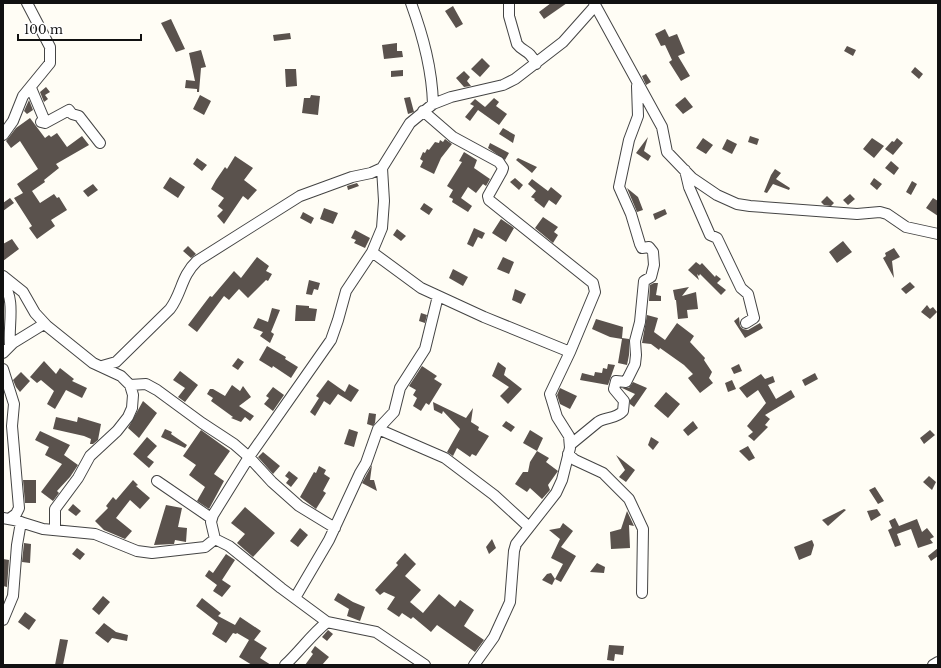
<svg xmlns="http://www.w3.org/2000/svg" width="941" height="668" viewBox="0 0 941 668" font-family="'Libre Baskerville',serif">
<rect width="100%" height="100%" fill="#fffdf5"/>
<!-- building -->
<path fill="#5a524d" d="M551 3H567L544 19 539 12Z
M453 6 463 24 456 28 445 11Z
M171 19 185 49 176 52 161 23Z
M665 29 669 37 677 34 685 53 678 56 690 76 681 81 669 62 672 60 665 45 661 46 655 34Z
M290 33 291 39 274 41 273 35Z
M397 43V51H402L403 57 384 59 382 45Z
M847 46 856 50 853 56 844 51Z
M201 50 206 67 201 68 199 92H197V89L185 88 186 80 195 81 189 53Z
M482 58 490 66 480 77 471 69Z
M915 67 923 74 919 79 911 72Z
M285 69H296L297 86 286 87Z
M403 70V76L391 77V71Z
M464 71 470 77 467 81 471 86 464 87 456 78Z
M646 74 651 82 646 85 642 76Z
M46 87 50 92 45 95 48 99 44 102 40 92Z
M200 95 211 101 204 115 193 109Z
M311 95 320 96 318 115 302 113 304 98H310Z
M410 97 414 112 408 114 404 98Z
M685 97 693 107 683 114 675 105Z
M494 98 499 102 496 106 507 114 499 125 478 110 470 121 465 117 474 106 470 104 475 99 485 107Z
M29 100 33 110 27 114 24 111Z
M30 118 45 138 49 135 51 137 57 133 67 147 82 136 89 145 56 164 59 168 44 180 45 182 32 191 40 203 54 194 57 198 59 197 67 210 51 220 55 226 37 239 29 228 32 226 14 198 23 193 17 184 38 169 20 141 11 148 6 141 16 128Z
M503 128 515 135 513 143 499 134Z
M750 136 759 139 757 145 748 142Z
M648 137 644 151 651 156 648 161 636 153Z
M703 138 713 145 706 154 696 148Z
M872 138 884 146 874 158 863 149Z
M897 138 903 143 893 155 885 149 892 141 894 142Z
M445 139 452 144 441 158 434 174 420 167 423 161 420 159 423 152 425 153 427 149 429 150 435 142 439 143 440 140 443 142Z
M727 139 737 144 732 154 722 149Z
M490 143 509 153 505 160 488 148Z
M464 152 477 160 474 168 490 179 486 186 483 184 476 193 468 187 461 198 472 206 468 212 452 202 453 199 449 197 453 190 447 186 462 162 459 161Z
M235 156 253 168 244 180 257 190 248 200 243 196 224 224 217 216 223 210 218 206 224 198 211 189 216 180 225 167 227 169Z
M197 158 207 165 202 171 193 164Z
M518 158 537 167 532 173 516 160Z
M891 161 899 168 894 175 885 168Z
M775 169 781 173 776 179 790 188 789 190 773 184 767 193 764 192 771 175Z
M170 177 185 187 178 198 163 188Z
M515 178 523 185 519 190 510 182Z
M874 178 882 184 877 190 870 184Z
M532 179 548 191 551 187 562 196 556 205 549 200 544 208 534 200 535 199 531 197 536 191 528 184Z
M912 181 917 184 911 195 906 192Z
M357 183 359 186 348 190 347 186Z
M93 184 98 190 88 197 83 191Z
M627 188 638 197 643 210 637 212Z
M850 194 855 199 848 205 843 200Z
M827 196 834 203 831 206 824 205 821 202Z
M10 198 14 203 3 211V203Z
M933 198 938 201V216L926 208Z
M424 203 433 209 429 215 420 209Z
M324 208 338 213 333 224 320 219Z
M665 209 667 214 655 220 653 214Z
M303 212 314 218 311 224 300 218Z
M543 217 558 227 554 232 558 235 553 243 535 228Z
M501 219 514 228 506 242 492 233Z
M474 228 485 233 482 239 478 237 473 247 467 244Z
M397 229 406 236 401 241 393 235Z
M355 230 370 238 365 248 354 243 356 240 351 238Z
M12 239 19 249 3 261V244Z
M843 241 852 252 837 263 829 252Z
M188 246 196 254 191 258 183 251Z
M894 248 900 257 892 261 894 278 883 258 886 256 885 253Z
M257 257 269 266 266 271 272 274 268 281 266 280 248 298 239 289 229 300 224 296 197 332 188 325 210 296 212 297 234 271 241 278Z
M503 257 514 262 509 274 497 269Z
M696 262 700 265 702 263 715 277 716 275 721 279 717 283 726 290 721 295 700 274 699 276 697 274 699 280 688 270Z
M453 269 468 277 463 286 449 278Z
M309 280 320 283 318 290 314 289 312 295 306 294Z
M910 282 915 287 906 294 901 289Z
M654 283H658L656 295 661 296V301H649L650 285Z
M689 287 682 296 696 292 698 309 687 310 688 318 678 319 676 300H675L673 290Z
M515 289 526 294 521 304 512 300Z
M296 305 309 306V308L317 309 315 321H295Z
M927 305 930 309 933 307 937 312 930 319 921 312Z
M272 308 280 310 271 332 274 334 270 343 260 336 263 332 253 328 258 318 268 322Z
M421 313 427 315 425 323 419 321Z
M647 315 658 318 654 332 665 340 677 323 694 336 690 342 705 358 704 360 712 372 709 378 713 383 700 393 688 378 693 374 684 365 660 348 659 350 651 344 642 343Z
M739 317 740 326 743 329 748 330 760 323 763 328 745 338 734 321Z
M596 319 623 327 622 338 629 339V355L627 365 618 363 622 339 610 337 592 329Z
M267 346 286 357 285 359 298 367 291 378 273 366 272 368 259 360Z
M238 358 244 362 238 370 232 366Z
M44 361 56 374 60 368 74 379 72 381 87 388 82 398 66 390 55 409 47 404 54 391 41 380 37 383 30 377Z
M498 362 506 368 504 375 522 389 508 404 500 396 509 387 492 376Z
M608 364 615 365 608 385 580 380 582 373 594 376 595 372 602 373 603 368 607 369Z
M739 364 742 371 734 374 731 368Z
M422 366 437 376 434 379 442 384 429 405 426 403 421 411 413 406 417 398 413 395 416 390 409 386Z
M180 371 198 385 185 402 178 397 185 388 173 380Z
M21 372 30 381 20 392 16 387 13 380Z
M815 373 818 379 805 386 802 380Z
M761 374 765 379 773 376 775 382 768 385 776 399 791 390 795 397 765 415 770 419 765 425 768 427 754 441 748 436 753 432 747 426 766 403 758 390 747 398 739 388Z
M328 380 345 392 349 384 359 390 351 402 338 394 330 405 324 401 315 416 310 412 319 398 316 396Z
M732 380 736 389 728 392 725 383Z
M633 382 647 388 634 407 630 404V400L635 394 622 388H629Z
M232 385 240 391 243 386 251 397 239 406 254 416 250 421 245 417 241 422 231 418 233 417 211 401 213 398 207 394 210 389H213L225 396Z
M273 387 284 395 273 411 264 404 269 398 266 396Z
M560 388 577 396 570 409 560 404 557 395Z
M666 392 680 404 668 418 654 406Z
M143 401 157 413 139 438 128 428Z
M433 402 466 418 473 408 471 422 479 427 478 430 489 436 476 456 472 454 470 457 457 448 453 456 447 452 460 429 443 411 442 414 434 410Z
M369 413 376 414 375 423 373 426 367 424Z
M56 417 77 422 78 417 101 424 98 440 93 444H90L91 439 84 436 53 429Z
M506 421 515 427 511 432 502 426Z
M693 421 698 428 688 436 683 430Z
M165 429 172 432 171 434 187 445 185 448 161 437Z
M349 429 358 432 354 447 344 444Z
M201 430 230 451 214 474 224 481 209 509 197 501 205 487 189 475 196 465 183 456Z
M530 430 543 438 537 451 549 458 546 462 558 471 548 485 550 490 542 499 530 488 527 492 515 484 523 472H528L530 462 537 451 523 443Z
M930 430 935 435 924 444 920 438Z
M40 431 70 445 64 455 78 465 70 477 57 491 59 493 53 501 41 492 62 464 45 455 49 447 35 440Z
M147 437 157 446 147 457 154 462 149 468 133 454Z
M651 437 659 442 653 450 648 445Z
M748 446 755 458 749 461 739 451Z
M263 452 280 466 273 474 258 457Z
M616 455 635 470 626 482 619 477 625 470Z
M372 465 370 480H374L377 491 362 483Z
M319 466 326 470 324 474 330 478 323 491 326 493 316 509 300 497 314 472 316 473Z
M289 471 298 478 291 487 286 483 289 479 285 476Z
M929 476 936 482 932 490 923 482Z
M23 480H36V503H25Z
M133 480 138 485 136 486 150 498 140 509 130 500 116 518 132 531 125 539 104 530 95 521 108 508 106 506 113 497 116 500Z
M875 487 884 501 878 504 869 490Z
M73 504 81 511 76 516 68 510Z
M166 505 182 508 178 527 187 528 186 542 175 540 174 544 154 545Z
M245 507 275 533 253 557 237 543 245 534 231 523Z
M844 509 846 510 828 526 822 520Z
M877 509 881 515 871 521 867 511Z
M627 511 634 526 629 525 630 548 611 549 610 532 621 529Z
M895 518 899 526 917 519 922 532 927 528 934 537 930 539 933 543 918 548 911 529 897 534 901 545 895 547 888 530 892 528 889 521Z
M563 523 573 531 561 547 576 556 561 582 555 579 563 564 551 558 560 539 549 530 560 528Z
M300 528 308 535 298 547 290 541Z
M492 539 496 548 489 554 486 547Z
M812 540 814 545 811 555 799 560 794 547Z
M24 543 31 544 30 563 22 562Z
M77 548 85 554 80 560 72 554Z
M938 548V556L931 561 928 556Z
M405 553 416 564 405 576 421 590 410 602 423 613 439 594 455 607 460 600 474 610 464 626 484 640 475 652 437 625 431 632 413 617 411 619 402 613 399 617 387 609 395 597 384 592 380 595 375 590 398 565 396 563Z
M226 554 235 560 222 580 231 586 222 597 213 591 217 585 205 576 209 570 213 573Z
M3 559 9 560 7 587 3 586Z
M597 563 605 567 604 573 590 572Z
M551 573 555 579 552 585 542 580 547 574Z
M338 593 353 602 365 607 360 621 347 616 349 609 334 600Z
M103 596 110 602 99 615 92 609Z
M202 598 221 613 218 616 235 625 240 617 261 631 254 640 267 648 260 658 271 665H252L239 657 249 640 237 633 236 634 233 633 226 643 212 634 218 623 196 606Z
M25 612 36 620 29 630 18 622Z
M104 623 116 632 128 635 127 641 112 638 108 643 95 633Z
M328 630 333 634 327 641 322 637Z
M60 639 68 640 63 665H55Z
M609 645 624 646 623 655 615 654 614 661 607 660Z
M315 646 329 657 322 665H305L313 654 311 652Z"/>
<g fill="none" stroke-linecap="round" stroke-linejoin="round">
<!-- street casing -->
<g stroke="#444" stroke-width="12">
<path id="street" d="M411 3C423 36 432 68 433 104
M509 3V16L517 44C524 53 529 49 536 64
M594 3 662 127 667 152 692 178 717 195 737 204 750 206 857 214 880 212 887 214 906 227 938 234
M31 88 44 119 41 122 45 123 69 110 72 114 79 116 100 143
M423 111 453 137 499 162 503 168 502 171 488 196 489 200 593 283 595 292 570 352 550 394 557 417 569 436 570 448 562 480 556 493 516 544 514 551 510 602 494 637 474 665
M3 135 13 121 23 96 50 63V47L27 3
M382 168 384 201 382 228 372 252 346 291 338 320 331 340 249 457 213 515 211 522 215 539 229 546 281 588 327 622 376 632 425 665
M685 170 689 187 710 235 717 238 741 288 748 294 754 318 746 323
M372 252 421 288 484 317 570 352
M3 276 23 292 35 313 47 326 93 363 121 376 130 385 133 395 132 408 128 417 117 431 90 456 78 478 55 509V530
M3 283C16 300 8 325 10 346
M3 353 13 343 44 324
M102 366 116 362 170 309C182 293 181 276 197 261L300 196 352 177 371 173 382 168 410 123 433 104 451 97 503 85 515 79 563 42 595 6
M3 369 14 404 12 426 19 508 16 514 9 519
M130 385 146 384 157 390 202 423 234 444 249 457 272 482 299 506 335 528
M378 429 445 458 494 495 529 527
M570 445 598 422C606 417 616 419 623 411L624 401 614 389 616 381 626 382 635 364 636 355 635 341 640 322 644 281 651 277 654 265 653 252 649 247 642 248 640 244 631 214 619 187 629 140 638 116 637 86
M568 454 575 460 603 473 629 499 643 529 642 593
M157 481 211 518
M3 518 14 520 43 529 95 534 137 551 152 553 205 547 215 539
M295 598 329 540 360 473 366 463 378 429 394 412 400 388 425 349 438 296
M3 620 13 596 17 545 21 522
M285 665C300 651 311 635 327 622
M933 665 938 662"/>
</g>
<!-- street -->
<use href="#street" stroke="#fff" stroke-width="10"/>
</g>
<!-- border -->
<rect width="941" height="668" fill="none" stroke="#111111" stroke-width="8"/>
<!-- scale -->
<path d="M18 34v6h123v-6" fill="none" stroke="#111111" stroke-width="2"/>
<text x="24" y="34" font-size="12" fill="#111111" stroke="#ffffff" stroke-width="3" paint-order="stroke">100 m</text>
</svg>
